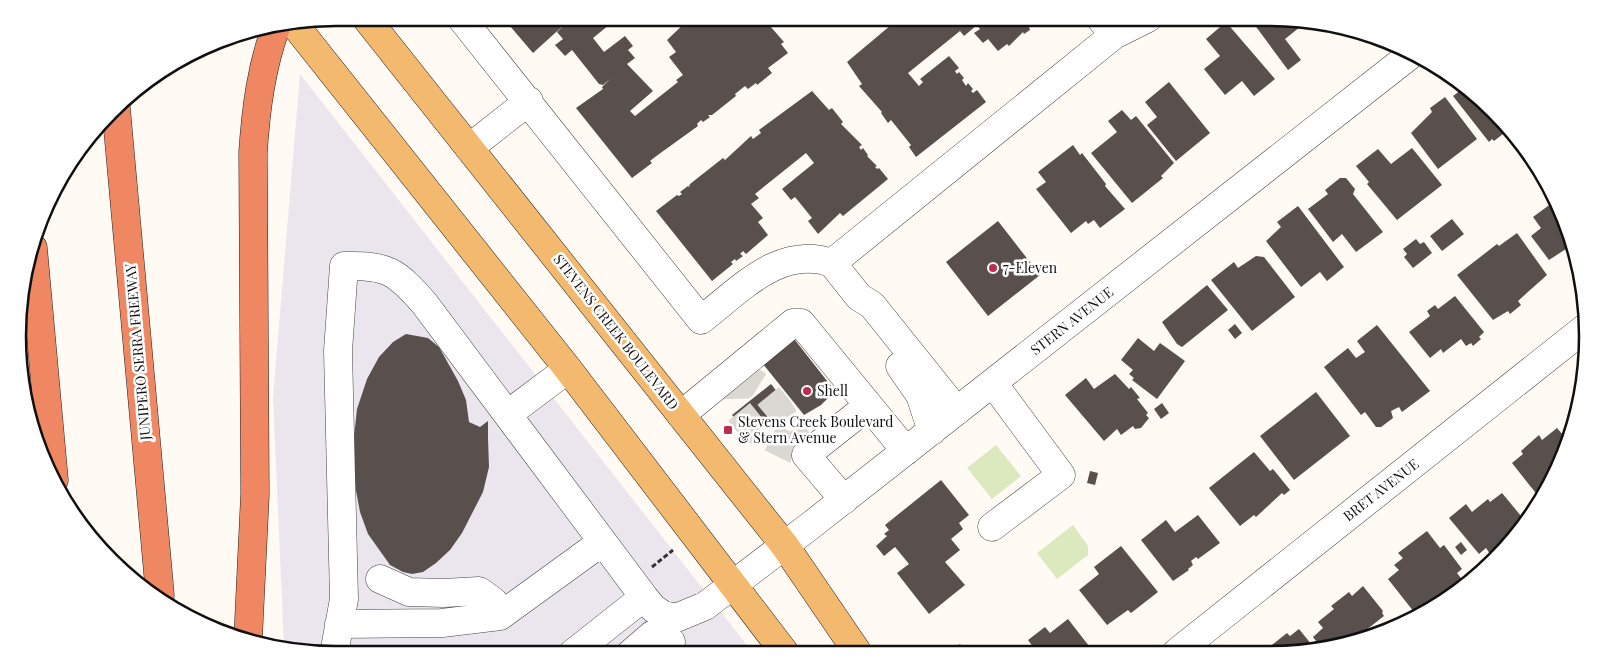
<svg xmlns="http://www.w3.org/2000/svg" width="1605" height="672" viewBox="0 0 1605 672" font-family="'Playfair Display',serif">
<rect width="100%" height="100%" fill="#fffaf4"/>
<!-- industrial -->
<path fill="#ebe5ee" d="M300 74 753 653 336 654 284 646 273 397Z"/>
<!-- green -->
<path fill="#dce9be" d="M996 445 1021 476 992 499 967 468Z
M1073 525 1088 546V555L1057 579 1037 553Z"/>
<!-- building -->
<path fill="#594f4d" d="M503 18H602L609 25 593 38 604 52 625 36 633 46 628 50 635 58 627 64 653 91 630 111 635 116 678 82 676 80 683 75 669 57 676 52 667 40 688 20 691 23 698 18H763L784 42 781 44 788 53 768 68 772 73 757 85 756 83 748 89 745 86 735 94 736 96 712 115H708L710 117 703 122 701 120 697 124 698 126 655 157 650 161 652 163 632 178 576 108 603 89 602 87 610 79 603 85 599 84 572 50 565 56 555 45 563 39 557 32 565 24 533 53Z
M812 18H836L819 26Z
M905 18H1039L1041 20 1035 26 1033 23 1029 27 1030 30 1024 34 1023 32 1009 46 1007 44 998 51 988 39 983 43 974 33 980 29 977 25 964 36 960 31 908 73 919 86 923 82 920 79 949 56 959 68 955 71 957 74 959 72 964 78 962 80 966 86 968 83 973 89 971 91 973 93 977 90 986 102 916 157 909 147 911 145 891 120 888 123 881 113 882 112 859 86 862 84 847 62 897 20 899 22Z
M1262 18 1305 23 1285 39 1301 60 1288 70 1254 24Z
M1226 22 1275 79 1254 96 1242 81 1225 95 1204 69 1220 56 1206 39Z
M1169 82 1210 133 1176 161 1147 125 1157 117 1145 102Z
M1464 88 1479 97 1504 130 1501 132 1503 134 1494 141 1492 139 1489 142 1453 96Z
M812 91 829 110 832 108 843 122 841 124 862 145 859 147 861 150 863 148 868 155 867 156 877 166 875 167 877 169 879 168 888 179 843 216 840 213 818 234 808 221 812 218 795 197 791 200 782 189 814 163 806 153 755 194 759 198 751 204 763 218 758 222 768 235 746 254 743 251 740 254 743 256 736 261 735 259 731 262 733 264 712 281 656 211 677 195 679 196 682 194 680 192 688 186 689 187 690 184 723 158 725 160 751 136 753 139 761 133 759 130Z
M1445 97 1477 139 1438 169 1411 133 1432 112 1430 108Z
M1122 110 1131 120 1136 116 1174 163 1161 176 1163 178 1132 203 1091 153 1117 132 1108 121Z
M1073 145 1080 155 1082 153 1106 184 1105 186 1125 209 1100 228 1094 220 1088 224 1086 221 1071 233 1036 189 1046 182 1038 172Z
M1412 148 1442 185 1397 220 1367 184 1369 182 1356 166 1378 149 1391 164Z
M1340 178H1346L1355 189 1353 194 1383 232 1356 252 1342 234 1333 242 1308 209 1328 194 1325 190Z
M1556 200 1569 247 1549 260 1531 236 1541 228 1533 217Z
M1298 206 1344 267 1327 281 1320 272 1301 287 1266 241 1281 227 1277 222Z
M1452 219 1464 234 1442 251 1430 236Z
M998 221 1040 275 988 316 946 262Z
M1517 233 1547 275 1518 301 1521 305 1510 314 1508 311 1493 320 1457 275 1497 244 1499 246Z
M1416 239 1420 244 1424 242 1432 253 1413 268 1404 257 1407 254 1403 249Z
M1256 256 1264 257 1295 297 1252 331 1211 280 1234 262 1238 268Z
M1207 285 1228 310 1182 347 1177 344 1162 322Z
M1455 296 1484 332 1479 337 1481 339 1473 346 1471 343 1466 346 1461 339 1443 353 1441 349 1430 358 1409 332 1430 316 1427 311 1435 305 1438 309Z
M1235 324 1242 333 1235 339 1228 330Z
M1377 325 1430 391 1402 412 1399 407 1391 411 1393 418 1381 427H1376L1365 412 1361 415 1324 367 1348 348 1356 358 1365 352 1357 341Z
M406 334 428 338 439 347 458 381 466 400 469 422 480 427 488 421V438L489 467 483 492 462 533 450 550 436 563 423 572 412 574 403 572 390 565 368 534 360 512 354 480 353 446 357 409 367 379 379 357 393 342Z
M791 335 835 391 821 405 804 415 759 359Z
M1138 338 1154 351 1160 343 1185 361 1157 399 1132 380 1134 378 1129 374 1133 370 1121 360Z
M1115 374 1129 389 1131 387 1140 398 1137 399 1148 413 1146 415 1149 418 1141 428 1135 429 1133 426 1121 435 1117 429 1104 441 1065 395 1086 378 1094 389Z
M771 384 786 403 747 435 732 415Z
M1316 392 1350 436 1294 480 1260 436Z
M1162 403 1169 413 1161 419 1154 409Z
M1557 428 1569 442 1541 494 1535 492 1512 463 1523 454 1521 451 1539 435 1542 440Z
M1254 452 1270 471 1273 469 1290 490 1284 495 1282 493 1256 517 1254 515 1240 526 1209 488Z
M1090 471 1098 473 1095 485 1087 483Z
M941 480 969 515 959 523 963 529 951 539 960 550 945 562 965 585 929 614 897 573 909 564 895 547 884 556 876 546 887 536 884 534 889 530 885 525Z
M1502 493 1526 522 1523 527 1490 554 1486 548 1479 554 1449 518 1466 504 1472 512 1488 499 1490 502Z
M1198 515 1220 543 1198 559 1196 557 1191 561 1193 565 1188 569 1189 570 1173 581 1141 540 1166 520 1175 532Z
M1427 531 1440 548 1444 545 1462 569 1457 573 1464 582 1434 605 1431 607 1427 602 1414 612 1388 579 1399 570 1394 565 1403 558 1398 553Z
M1461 542 1467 550 1461 555 1455 547Z
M1121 546 1158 592 1131 613 1128 610 1107 625 1079 590 1099 574 1094 567Z
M1363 586 1383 611 1382 613 1384 616 1361 634 1364 637 1322 649 1313 637 1323 628 1318 622 1334 609 1331 606 1349 592 1352 596Z
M1068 619 1089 646 1081 652 1026 653 1033 647 1028 640 1045 627 1050 633Z
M1299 629 1316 650 1270 652 1267 649 1287 633 1290 636Z
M960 644 966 653H953L951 651Z"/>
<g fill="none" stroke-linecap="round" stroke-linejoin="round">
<!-- minor-tunnel -->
<path stroke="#dbd7d2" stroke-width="28" stroke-dasharray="28 14" stroke-linecap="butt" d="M735 371 736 408 753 429 806 455
M735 371 761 387 779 409 806 455"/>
<!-- minor casing -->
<g stroke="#434343" stroke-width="29">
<path id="minor" d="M461 18 701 320C739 291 780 244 832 263L1114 35 1100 18
M1114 35 1148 18
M469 148 529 101
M832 263 859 297 872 305 957 411
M900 366 920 395 932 431
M508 414 568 369
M681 415 793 323H801L906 451
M844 500 806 455 868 406
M992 527 1061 475 993 383
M380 579 409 592 444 593 479 591 493 601 500 616
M339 624 442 623 500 616 602 542
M1177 652 1585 328
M334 654 344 599 338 351 344 266C387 265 396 271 424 303L644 597
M572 654 644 597 653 608 663 615 676 618 705 606 810 526 1409 56
M630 654 652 635 671 642"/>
</g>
<!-- major casing -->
<g stroke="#212121" stroke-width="29">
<path id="major" d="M366 18 785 546 858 653
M294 24 568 369 785 653"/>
</g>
<!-- highway casing -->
<g stroke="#212121" stroke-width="29">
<path id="highway" d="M116 108 160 595
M33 248 54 480
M248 640 255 494 253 152C256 109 261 68 276 27"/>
</g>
<!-- path -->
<path stroke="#323232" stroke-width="3" stroke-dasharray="5 2.5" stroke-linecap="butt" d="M652 567 673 550"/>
<!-- minor -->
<use href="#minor" stroke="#fff" stroke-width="28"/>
<!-- major -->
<use href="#major" stroke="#f3ba6f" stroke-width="28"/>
<!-- highway -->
<use href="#highway" stroke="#ef8762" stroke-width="28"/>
</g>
<!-- markers -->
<g fill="#bc2c4e" stroke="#fff" stroke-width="2">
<circle cx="993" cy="268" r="5"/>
<circle cx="807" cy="391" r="5"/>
<rect x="723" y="425" width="10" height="10" rx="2.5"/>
</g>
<g text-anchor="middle" stroke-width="5" stroke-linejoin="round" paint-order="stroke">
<!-- poi labels -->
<g font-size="14" fill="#101010" stroke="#fff" text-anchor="start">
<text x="1003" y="273">7-Eleven</text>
<text x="817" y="396">Shell</text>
<text x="738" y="427">Stevens Creek Boulevard<tspan x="738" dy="16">&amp; Stern Avenue</tspan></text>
</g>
<!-- street labels -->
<g font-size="14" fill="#101010" stroke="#fff">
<text transform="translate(1072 321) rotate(-38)" y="5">STERN AVENUE</text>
<text transform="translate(616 332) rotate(52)" y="5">STEVENS CREEK BOULEVARD</text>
<text transform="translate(138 352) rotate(-95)" y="5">JUNIPERO SERRA FREEWAY</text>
<text transform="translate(1381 490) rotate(-38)" y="5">BRET AVENUE</text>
</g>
</g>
<!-- crop -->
<path d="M0 0H1605V672H0ZM336 26H1269A310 310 0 0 1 1579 336V336A310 310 0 0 1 1269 646H336A310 310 0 0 1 26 336V336A310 310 0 0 1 336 26Z" fill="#fff" fill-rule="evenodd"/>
<path fill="none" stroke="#101010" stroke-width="2.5" d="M336 26H1269A310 310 0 0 1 1579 336V336A310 310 0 0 1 1269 646H336A310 310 0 0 1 26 336V336A310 310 0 0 1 336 26Z"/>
</svg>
